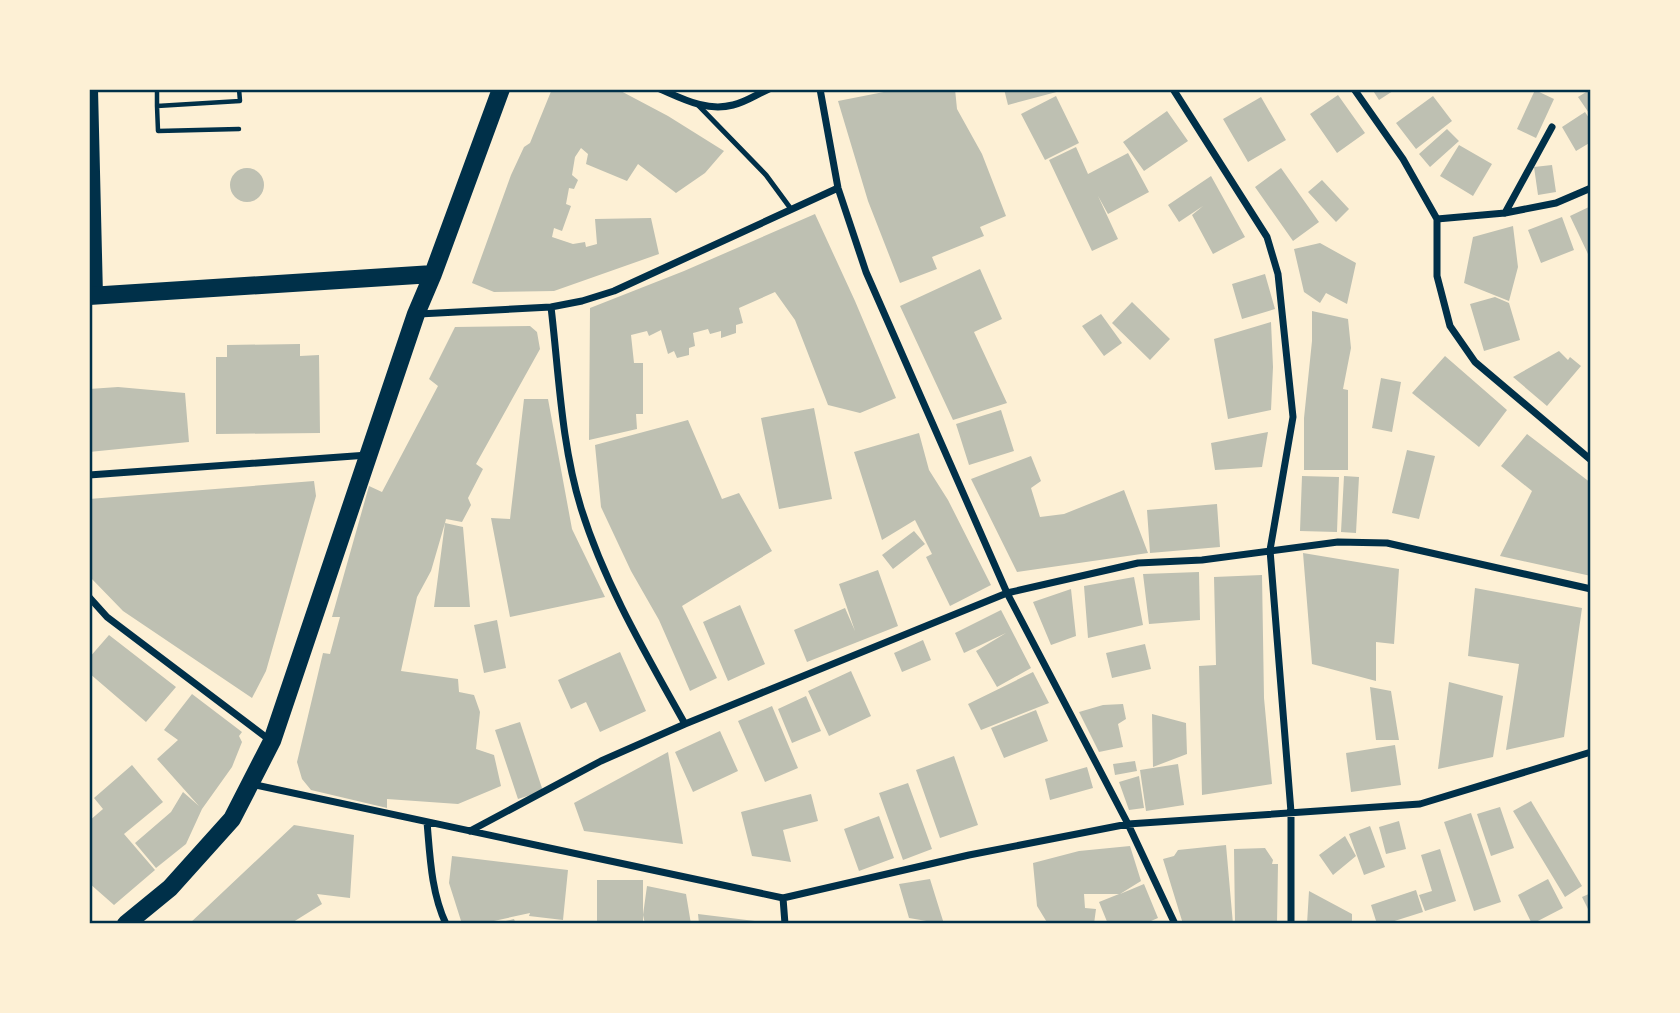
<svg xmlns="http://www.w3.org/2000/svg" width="1680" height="1013" viewBox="0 0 1680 1013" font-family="Literata,serif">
<rect width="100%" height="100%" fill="#fdf0d5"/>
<!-- building -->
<path fill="#bec0b2" d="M552 89H617L668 116 724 151 705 173 676 193 638 164 627 181 586 164 588 154 581 148 575 157 572 175 578 180 574 189 569 188 566 204 571 206 562 231 554 228 552 237 573 244 585 242 586 247 597 244 595 219 651 218 659 254 554 291 494 292 472 283 511 175 524 147 530 143Z
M899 89H955L957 109 982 154 1006 216 980 227 984 236 932 257 937 269 900 283 868 201 838 101Z
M1004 89H1064V90L1008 105Z
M1372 89H1396L1379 100Z
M1591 89V116L1578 97Z
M1535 90 1554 99 1536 138 1517 129Z
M1338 95 1365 133 1337 153 1310 114Z
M1056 96 1079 143 1045 160 1021 114Z
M1433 96 1452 121 1416 149 1396 123Z
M1261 97 1286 140 1248 162 1223 119Z
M1167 111 1188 141 1144 171 1123 142Z
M1585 112 1591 121V142L1576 151 1562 127Z
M1447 129 1459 141 1430 167 1419 154Z
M1459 145 1492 164 1473 196 1440 176Z
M1076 147 1088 174 1128 153 1149 192 1108 214 1098 196 1118 239 1092 251 1049 160Z
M1552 165 1556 192 1538 195 1534 167Z
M230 185a17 17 0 1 1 34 0a17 17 0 1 1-34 0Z
M1281 168 1319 222 1293 241 1255 187Z
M1211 176 1245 237 1213 254 1192 215 1203 206 1179 222 1168 205Z
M1322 180 1349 209 1336 222 1308 192Z
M1591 206V252L1588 254 1570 216Z
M815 214 855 301 896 398 860 413 828 405 795 320 775 292 739 308 743 323 736 325V333L721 338V331L710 334 708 329 693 333 695 346 689 348V355L677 358 674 351 668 354 661 330 649 336 647 331 631 335 634 363H643V414H636L637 429 589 440 590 308 684 271Z
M1562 217 1574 250 1541 263 1528 230Z
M1513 226 1518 267 1509 301 1464 283 1473 237Z
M1320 243 1356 263 1347 304 1326 293 1320 303 1304 292 1294 249Z
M980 269 1002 319 974 332 1007 403 953 420 900 306Z
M1265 274 1275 309 1242 319 1232 284Z
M1495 297 1509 303 1520 340 1484 351 1470 304Z
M1132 302 1170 339 1150 360 1112 323Z
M1312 311 1348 319 1351 348 1343 389 1348 390V470H1304V418L1312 341Z
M1101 314 1122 343 1104 356 1082 326Z
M1271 322 1273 367 1271 410 1228 419 1214 339Z
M530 326 537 332 540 349 476 464 483 469 468 498 471 505 462 522 446 519 445 523 463 527 470 607H434L445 523 431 571 417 597 401 671 458 679 459 692 474 695 480 712 476 749 494 755 501 786 458 804 387 799V808L311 790 302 779 297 762 323 653 330 654 340 617H332L369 486 382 492 438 386 429 379 455 327Z
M300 344V356L319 355 320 433 216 434V357H227V345Z
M1559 351 1568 360 1570 357 1581 366 1547 406 1513 377Z
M1445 356 1507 410 1479 447 1412 393Z
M1381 378 1401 382 1392 432 1372 428Z
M118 387 185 393 189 442 89 452V389Z
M524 399H548L572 529 605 597 510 617 491 518 510 519Z
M814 408 832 499 779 509 761 418Z
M1001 410 1014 451 969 465 956 424Z
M688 420 722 499 739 493 772 551 682 606 717 678 690 691 659 620 631 571 601 507 595 445Z
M1268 432 1262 467 1215 470 1211 443Z
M919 433 929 470 948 500 991 585 950 606 926 557 932 554 915 520 882 540 854 452Z
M1527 434 1591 483V576L1500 556 1532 491 1501 466Z
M1407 450 1435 456 1419 519 1392 513Z
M1031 456 1041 481 1031 488 1040 517 1064 514 1124 490 1148 553 1017 572 971 479Z
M1302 476 1339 477 1337 532 1300 531Z
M1344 476 1359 477 1356 533 1341 532Z
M314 481 316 496 266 671 252 698 123 611 90 577 89 499Z
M1217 504 1220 547 1150 553 1147 510Z
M914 531 925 544 893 569 882 555Z
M1303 553 1399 569 1394 644 1376 642V681L1312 664Z
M878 570 898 626 807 662 794 630 845 608 855 631 839 584Z
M1199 572 1200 620 1149 624 1143 574Z
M1262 575 1264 698 1272 784 1202 795 1199 666 1216 665 1214 577Z
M1134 577 1143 625 1088 638 1084 586Z
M1475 588 1582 608 1564 737 1506 750 1519 664 1468 656Z
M1071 589 1076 636 1051 645 1033 602Z
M740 605 765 664 728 681 703 622Z
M1001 610 1031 668 997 687 976 651 1006 633 964 653 955 633Z
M497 620 506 668 484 673 474 625Z
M109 635 176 687 146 722 89 673V658Z
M923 640 931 660 902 672 894 653Z
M1145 644 1151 669 1112 678 1106 653Z
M620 652 646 711 600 732 586 702 571 709 558 680Z
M851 671 871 716 829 736 808 691Z
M1033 672 1049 703 981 730 968 704Z
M1449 682 1503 696 1493 757 1438 769Z
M1370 687 1391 691 1399 740H1376Z
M192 694 242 732 239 736 242 742 232 767 202 809 186 844 156 868 135 843 171 812 183 792 199 806 157 759 178 740 164 730Z
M806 696 821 731 792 743 778 709Z
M1123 704 1126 719 1118 724 1123 747 1099 752 1079 712 1103 705Z
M772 706 798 768 765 782 738 721Z
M1036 710 1048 741 1004 758 991 728Z
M1152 714 1186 723 1187 754 1153 767Z
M520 722 543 791 518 799 495 730Z
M720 731 738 771 693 792 675 752Z
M1395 745 1401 785 1351 792 1346 753Z
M668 752 683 844 584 831 574 803Z
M954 756 978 825 940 838 916 770Z
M1135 761 1137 771 1115 775 1113 764Z
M1178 764 1184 805 1146 811 1140 770Z
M132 765 163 802 124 834 155 870 114 905 89 883V821L103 809 94 798Z
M1087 767 1093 788 1050 800 1045 779Z
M1139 776 1144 808 1129 810 1119 782Z
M908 783 932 849 903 860 879 793Z
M811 794 818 821 783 830 791 862 752 856 741 812Z
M1531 801 1582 886 1565 897 1513 811Z
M1500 807 1514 848 1491 856 1477 814Z
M1471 813 1501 902 1474 911 1444 822Z
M879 816 894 858 859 871 844 829Z
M1399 821 1406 849 1386 854 1379 827Z
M294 825 354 835 350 898 317 894 322 904 290 924H189Z
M1370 826 1385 867 1364 875 1349 834Z
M1345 836 1356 856 1333 875 1319 855Z
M1226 845 1233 924H1183L1163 859 1174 856 1178 850Z
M1130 846 1141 881 1120 894 1144 884 1158 918 1144 924H1108L1099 902 1119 894H1084L1085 908 1096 909 1094 924H1048L1037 906 1033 863 1079 851Z
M1265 848 1273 860 1272 864H1278L1277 924H1235L1234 849Z
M1440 849 1456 901 1425 911 1419 895 1432 891 1421 855Z
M452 856 568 870 563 920 529 916 530 913 480 924H462L449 883Z
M930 879 944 924 909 918 899 884Z
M1548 879 1563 908 1532 924 1518 895Z
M597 880H643V924H597Z
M647 886 686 894 691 924H645L643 915Z
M1416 890 1423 912 1385 924H1377L1371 905Z
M1309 891 1352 914V924H1307Z
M1591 893V915L1582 897Z
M698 914 763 922V924H699Z
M514 919 516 924H497V923Z"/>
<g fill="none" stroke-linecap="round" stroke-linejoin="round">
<!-- path -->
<path stroke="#003049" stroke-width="4.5" d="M157 89V106L240 101 239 89
M157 106 158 131 239 129"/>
<!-- service -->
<path stroke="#003049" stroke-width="5" d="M698 105 766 175 791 209"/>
<!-- minor -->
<path stroke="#003049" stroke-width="7" d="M660 89C683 99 707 112 733 105 746 102 757 94 769 89
M820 89 838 188 866 272 1007 593 1128 824 1175 924
M1173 89 1267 237 1278 274 1293 417 1270 550 1291 812V924
M1354 89 1403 159 1437 219V276L1450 326 1475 362 1591 460
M1505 213 1552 127
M1437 219 1505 213 1556 203 1591 188
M551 307C559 374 561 443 581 508 605 585 646 654 685 724
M419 314 551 307 582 301 614 291 838 188
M89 475 368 455
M89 597 107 617 271 741
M251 784 783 898 969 855 1128 824 1420 804 1591 752
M427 822C430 856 431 892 446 924
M470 831 601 761 685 724 1007 593 1138 563 1202 560 1338 542 1387 543 1591 589
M783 898 785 924"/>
<!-- secondary -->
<path stroke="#003049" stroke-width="14" d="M91 89 96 296"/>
<!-- primary -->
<path stroke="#003049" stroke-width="18" d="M89 296 433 274
M126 924 170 888 232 819 272 741 416 314 433 274 501 89"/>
</g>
<!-- border -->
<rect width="1680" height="1013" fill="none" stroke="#fdf0d5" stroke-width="182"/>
<rect x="91" y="91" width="1498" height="831" fill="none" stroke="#003049" stroke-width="2.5"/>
</svg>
